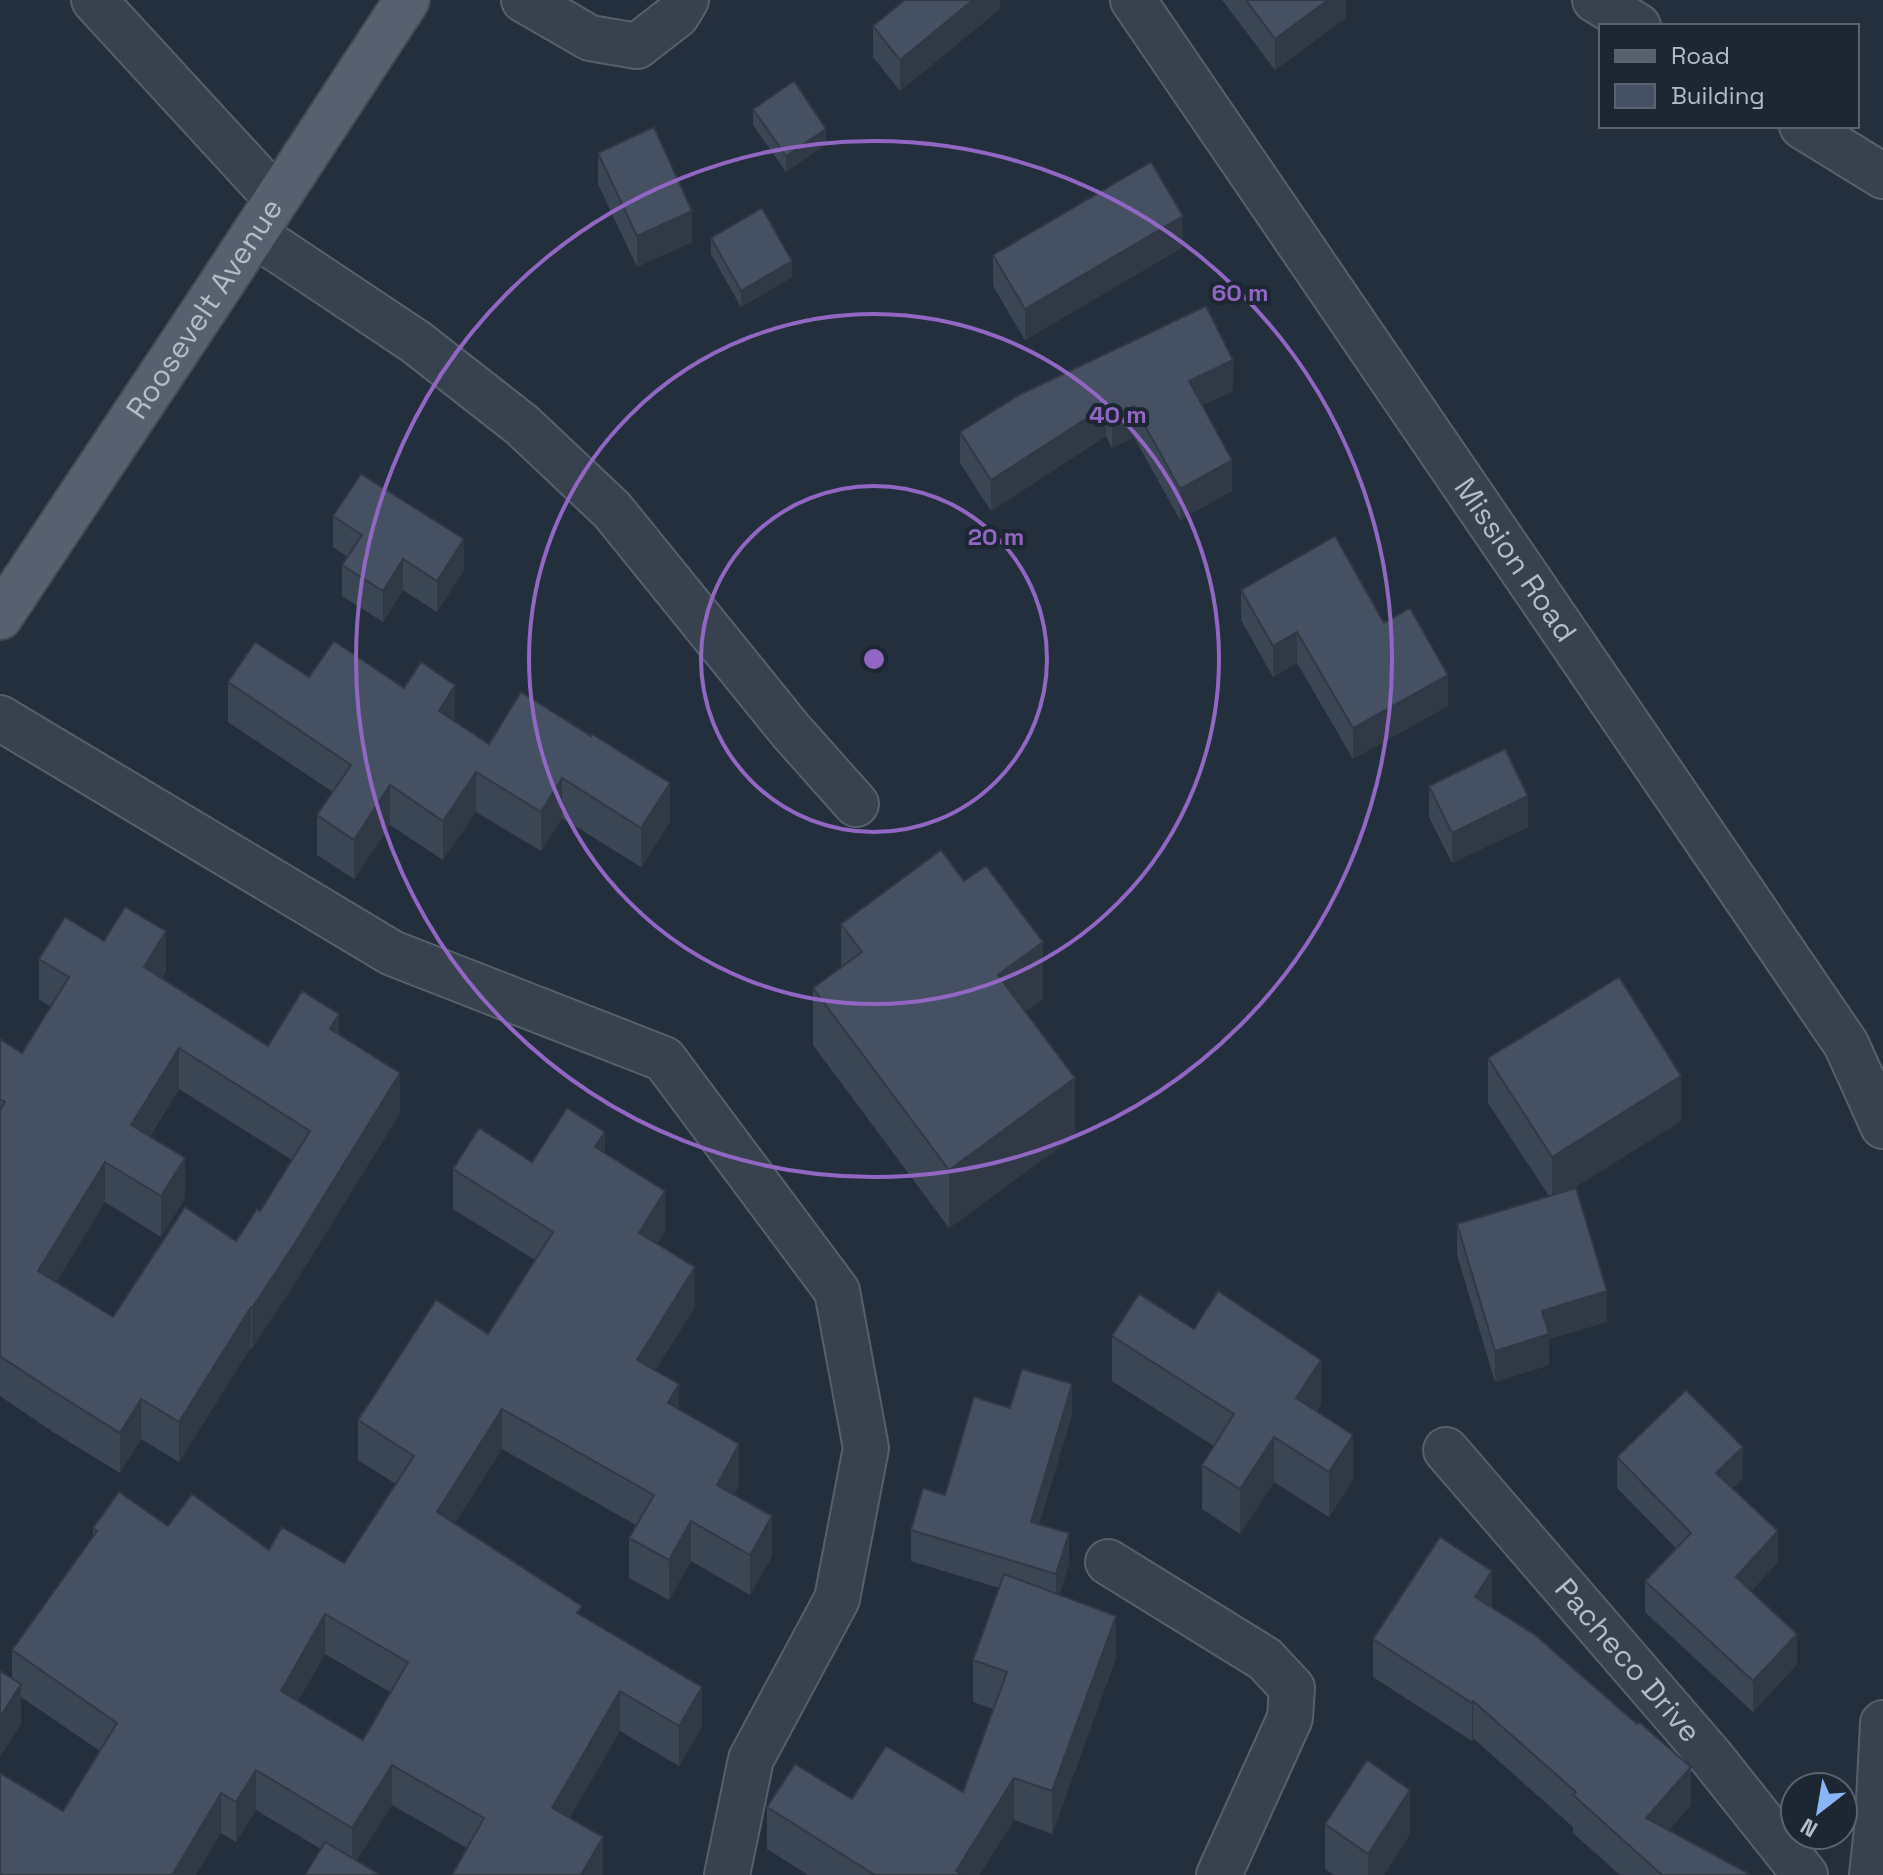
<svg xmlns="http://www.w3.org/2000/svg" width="1883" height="1875" viewBox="0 0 1883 1875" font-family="'Space Grotesk',sans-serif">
<rect width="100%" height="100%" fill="#242f3e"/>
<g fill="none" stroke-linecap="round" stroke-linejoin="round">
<!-- minor casing -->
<g stroke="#565f6c" stroke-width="48">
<g id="minor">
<path d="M94 0 276 198"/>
<path d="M524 0 590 38 637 46 677 15 686 0"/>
<path id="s1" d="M1133 0 1846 1044 1883 1126"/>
<path d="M1595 0 1638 26"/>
<path d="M1802 126 1883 176"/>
<path d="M254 234 416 342 522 425 612 510 791 731 856 804"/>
<path d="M0 718 392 953 664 1059 837 1291 866 1448 837 1599 751 1759 727 1875"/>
<path id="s2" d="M1446 1450 1712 1758 1805 1875"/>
<path d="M1108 1562 1265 1659 1292 1688 1290 1718 1219 1875"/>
<path d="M1872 1875 1878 1820 1883 1723"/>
</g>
</g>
<!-- major casing -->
<g stroke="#414a57" stroke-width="48">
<g id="major">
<path id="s3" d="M0 617 214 295 407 0"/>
</g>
</g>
<!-- minor -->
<use href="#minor" stroke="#38414e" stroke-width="44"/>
<!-- major -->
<use href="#major" stroke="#56606e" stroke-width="44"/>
</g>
<!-- wall -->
<path fill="#3b4654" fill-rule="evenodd" d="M1000 0V9L900 91 873 57V26Z
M1222 0H1346V18L1275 70Z
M753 109 826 144 786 172 753 125Z
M598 153 692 242 637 267 598 184Z
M711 238 792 277 741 307 711 254Z
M1183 247 1025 340 993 286V255Z
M1233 391 1202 405 1232 491 1180 520 1134 437 1112 448 1106 436 991 511 960 463V432L1019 395Z
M333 516 464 570 437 612 403 590 383 622 342 596V565L348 557 333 547Z
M1241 590 1384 623 1448 706 1353 759 1297 663 1273 677 1241 620Z
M309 677 455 722 489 744 670 822 641 867 562 818 541 851 476 812 443 860 390 825 354 879 317 855V815L333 792 228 722V682Z
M1429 786 1528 827 1452 863 1429 817Z
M841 924 1043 999 1025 1012 1075 1136 949 1228 813 1045V988L841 968Z
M104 941 166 971 162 978 268 1046 339 1034 400 1113 295 1283 252 1348 251 1347 179 1462 141 1439 120 1473 53 1432 0 1396V1039L22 1053 51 1007 39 999V959ZM179 1089 292 1160 260 1211 236 1241 113 1317 56 1282 105 1202 161 1237 185 1198 150 1136Z
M1488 1058 1681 1121 1572 1189 1607 1322 1549 1339V1365L1495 1382 1457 1255V1224L1549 1196 1488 1103Z
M605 1153 665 1231 657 1244 695 1307 655 1370 679 1409 739 1484 734 1494 772 1556 750 1595 691 1561 669 1600 629 1578V1538L636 1525 502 1449 455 1523 582 1616 702 1727 679 1766 620 1731 569 1818 603 1875 467 1848 392 1805 356 1861 321 1849 256 1810 236 1842 221 1833 63 1811 100 1751 21 1697V1724L12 1679V1650L93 1537V1528L168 1526 269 1550 344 1563 396 1484 358 1460V1420L488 1334 535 1260 453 1209V1169L532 1162ZM325 1654 390 1692 363 1740 298 1701Z
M1194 1329 1321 1404 1316 1412 1353 1480 1329 1517 1274 1482 1240 1534 1202 1509V1465L1214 1446 1112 1381V1336Z
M1010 1408 1072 1415 1039 1524 1069 1564 1059 1595 1116 1658 1052 1834 1014 1820 979 1875H808L767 1849V1807L852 1799 963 1792 993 1709 973 1702V1660L999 1588 911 1561V1530L945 1495Z
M1617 1457 1743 1478 1732 1488 1778 1562 1751 1591 1797 1664 1753 1712 1645 1612V1581L1676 1548 1617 1488Z
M1492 1607 1691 1805 1669 1830 1751 1875H1620L1573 1833V1827L1473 1738 1472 1741 1373 1677V1639Z
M1325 1824 1410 1834 1384 1875H1334L1325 1869Z"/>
<!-- shaded-wall -->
<path fill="#303945" d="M973 0H1000V9L900 91V60Z
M1328 0H1346V18L1275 70V39Z
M826 129V144L786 172V156Z
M692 211V242L637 267V236Z
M1183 216V247L1025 340V309Z
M792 261V277L741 307V291Z
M1233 360V391L1189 412V381Z
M1106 406V436L991 511V480Z
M1134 406V437L1112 448V417Z
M1232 460V491L1180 520V489Z
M464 539V570L437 612V581Z
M403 559V590L383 622V591Z
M1297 632V663L1273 677V646Z
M1448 675V706L1353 759V728Z
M455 685V725L439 711Z
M476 772V812L443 860V821Z
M562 778V818L541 851V812Z
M670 783V822L641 867V828Z
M390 785V825L354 879V840Z
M1528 796V827L1452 863V833Z
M166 931V971L144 1007V967Z
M1043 942V999L998 1032V975Z
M339 1014V1054L330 1029Z
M179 1048V1089L131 1165V1125Z
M400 1073V1113L295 1283 252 1348V1308Z
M1681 1076V1121L1552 1202V1157Z
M1075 1078V1136L949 1228V1170Z
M605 1132V1172L595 1147Z
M185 1158V1198L161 1237V1196Z
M105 1162V1202L38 1311V1271Z
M665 1191V1231L639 1273V1233Z
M695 1267V1307L637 1400V1360Z
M1607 1291V1322L1549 1339V1365L1495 1382V1351L1542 1311Z
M251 1307V1347L179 1462V1422Z
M1321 1360V1404L1296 1443V1398Z
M679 1384V1424L668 1403Z
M1072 1384V1415L1031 1552V1522Z
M141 1399V1439L120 1473V1433Z
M502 1409V1449L437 1552V1512Z
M1353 1435V1480L1329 1517V1472Z
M1274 1437V1482L1240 1534V1489Z
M739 1444V1484L717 1525V1485Z
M1743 1447V1478L1716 1504V1473Z
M772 1516V1556L750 1595V1555Z
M691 1521V1561L669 1600V1560Z
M1778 1531V1562L1736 1608V1577Z
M1069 1533V1564L1056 1605V1574Z
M1492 1571V1609L1475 1597Z
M325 1614V1654L281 1731V1691Z
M1116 1616V1658L1052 1834V1791Z
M1797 1634V1664L1753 1712V1681Z
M21 1684V1724L0 1757V1717Z
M702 1687V1727L679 1766V1726Z
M620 1691V1731L552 1848V1808Z
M1473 1701V1738L1472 1741V1703Z
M392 1765V1805L352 1868V1828Z
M1691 1767V1805L1646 1856V1818Z
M256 1770V1810L236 1842V1802Z
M1014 1778V1820L979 1875H956V1871Z
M1410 1790V1834L1384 1875H1368V1854Z
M221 1793V1833L196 1875H172Z
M603 1837V1875H581Z"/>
<!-- building -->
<path fill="#455162" stroke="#303945" stroke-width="2" fill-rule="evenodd" d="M905 0H973L900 60 873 26Z
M1246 0H1328L1275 39Z
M794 81 826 129 786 156 753 109Z
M654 127 692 211 637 236 598 153Z
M1151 162 1183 216 1025 309 993 255Z
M762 208 792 261 741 291 711 238Z
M1206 306 1233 360 1189 381 1232 460 1180 489 1134 406 1112 417 1106 406 991 480 960 432 1019 395Z
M361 474 464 539 437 581 403 559 383 591 342 565 362 535 333 516Z
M1335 536 1384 623 1410 608 1448 675 1353 728 1297 632 1273 646 1241 590Z
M334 641 404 688 421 662 455 685 439 711 489 744 521 692 591 736 592 734 670 783 641 828 562 778 541 812 476 772 443 821 390 785 354 840 317 815 351 765 228 682 255 642 309 677Z
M1505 749 1528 796 1452 833 1429 786Z
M941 850 964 881 986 866 1043 942 998 975 1075 1078 949 1170 813 988 862 952 841 924Z
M125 907 166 931 144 967 268 1046 302 991 339 1014 330 1029 400 1073 295 1243 252 1308 251 1307 179 1422 141 1399 120 1433 53 1391 0 1356V1110L5 1102 0 1099V1039L22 1053 69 977 39 959 65 917 104 941ZM179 1048 310 1131 260 1211 257 1209 236 1241 185 1207 113 1317 38 1271 105 1162 161 1196 185 1158 131 1125Z
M1619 977 1681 1076 1552 1157 1488 1058Z
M567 1108 605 1132 595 1147 665 1191 639 1233 695 1267 637 1360 679 1384 668 1403 739 1444 717 1485 772 1516 750 1555 691 1521 669 1560 629 1538 654 1495 502 1409 437 1512 582 1606 577 1613 702 1687 679 1726 620 1691 552 1808 603 1837 581 1875H452L484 1818 392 1765 352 1828 256 1770 236 1802 221 1793 172 1875H0V1773L63 1811 117 1723 12 1650 97 1531 93 1528 119 1492 168 1526 192 1494 269 1550 282 1527 344 1563 414 1456 358 1420 436 1300 488 1334 553 1232 453 1169 479 1128 532 1162ZM325 1614 408 1662 363 1740 281 1691Z
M1576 1188 1607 1291 1542 1311 1549 1334 1495 1351 1457 1224Z
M1218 1291 1321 1360 1296 1398 1353 1435 1329 1472 1274 1437 1240 1489 1202 1465 1234 1414 1112 1336 1139 1294 1194 1329Z
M1022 1369 1072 1384 1031 1522 1069 1533 1056 1574 911 1530 923 1488 945 1495 974 1397 1010 1408Z
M1686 1390 1743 1447 1716 1473 1778 1531 1736 1577 1797 1634 1753 1681 1645 1581 1691 1533 1617 1457Z
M1440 1537 1492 1571 1475 1597 1534 1634 1637 1724 1639 1722 1691 1767 1646 1818 1751 1875H1662L1573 1795 1576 1792 1473 1701 1472 1703 1373 1639Z
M1004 1574 1116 1616 1052 1791 1014 1778 956 1871 962 1875H875L767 1807 795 1764 852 1799 886 1746 963 1792 1007 1672 973 1660Z
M0 1671 21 1684 0 1717Z
M1367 1760 1410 1790 1368 1854 1325 1824Z
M325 1842 381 1875H305Z"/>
<!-- distance rings -->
<g fill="none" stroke="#9266c3" stroke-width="4">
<circle cx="874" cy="659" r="173"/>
<circle cx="874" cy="659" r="345"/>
<circle cx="874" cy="659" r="518"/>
</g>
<g text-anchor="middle" stroke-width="8" stroke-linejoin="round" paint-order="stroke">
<!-- street labels -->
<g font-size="30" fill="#b4bcc9" stroke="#1d2633">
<text dy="10" stroke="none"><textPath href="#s3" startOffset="370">Roosevelt Avenue</textPath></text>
<text dy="10" stroke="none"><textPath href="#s1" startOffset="678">Mission Road</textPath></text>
<text dy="10" stroke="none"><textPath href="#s2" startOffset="278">Pacheco Drive</textPath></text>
</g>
</g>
<circle cx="874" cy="659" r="12" fill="#9266c3" stroke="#1d2633" stroke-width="4"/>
<g font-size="24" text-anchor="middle" font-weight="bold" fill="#9266c3" stroke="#1d2633" stroke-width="8" stroke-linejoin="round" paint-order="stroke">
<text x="1240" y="301">60 m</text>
<text x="1118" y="423">40 m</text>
<text x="996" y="545">20 m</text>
</g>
<!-- legend -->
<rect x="1599" y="24" width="260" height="104" fill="#1d2633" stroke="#59626f" stroke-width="2"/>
<rect x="1615" y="50" width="40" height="12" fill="#56606e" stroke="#59626f" stroke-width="2"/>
<text x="1671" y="64" font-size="24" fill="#b4bcc9">Road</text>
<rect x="1615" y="84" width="40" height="24" fill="#455162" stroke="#59626f" stroke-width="2"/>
<text x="1671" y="104" font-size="24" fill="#b4bcc9">Building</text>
<!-- north arrow -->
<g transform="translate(1819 1811) rotate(211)"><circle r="38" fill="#1d2633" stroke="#59626f" stroke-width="2"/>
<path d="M0-6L14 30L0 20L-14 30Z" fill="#8ab4f8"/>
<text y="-12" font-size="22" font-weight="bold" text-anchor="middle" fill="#b4bcc9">N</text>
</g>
</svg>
